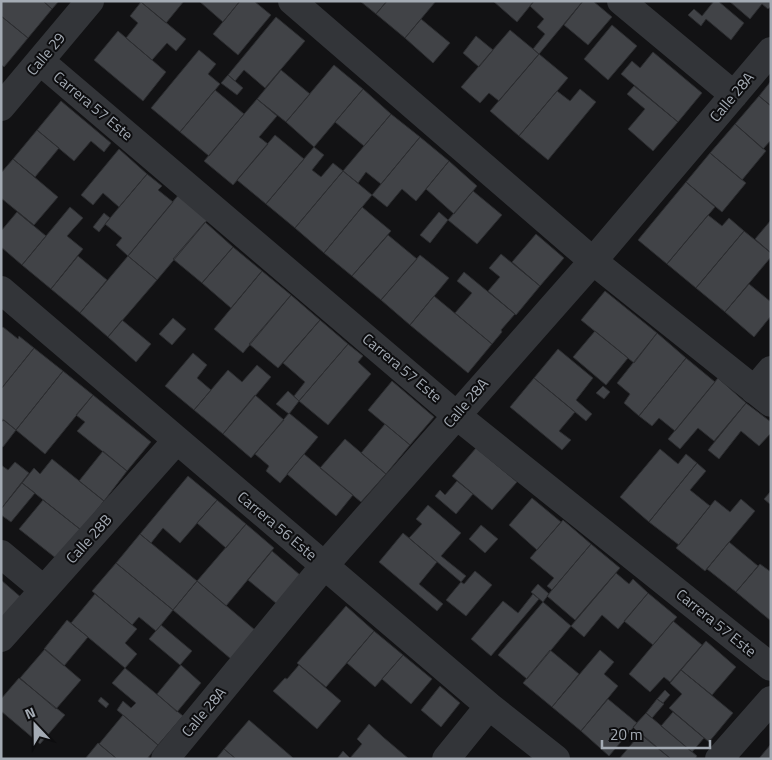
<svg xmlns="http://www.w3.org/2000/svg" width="772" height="760" viewBox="0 0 772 760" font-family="'Titillium Web',sans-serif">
<rect width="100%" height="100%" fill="#121214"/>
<!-- building -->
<path fill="#414347" stroke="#2c2d30" d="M1 1H43L52 9 28 38 1 16Z
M43 1H59L52 9Z
M142 1H184L166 23 141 2Z
M199 1H240L223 22Z
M240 1H254L271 15 238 55 213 34Z
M360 1H387L376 14Z
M387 1H436L405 38 376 14Z
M493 1H534L517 22Z
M534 1H583L539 54 533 49 545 34 537 27 544 19 530 6Z
M583 1H593L612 17 588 45 564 25Z
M714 1H718L744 23 731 40 706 19 701 26 688 15 694 9 702 16Z
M729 1H771V6L768 9 762 4 750 19Z
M141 2 186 39 176 51 167 43 152 60 126 38 138 23 130 16Z
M1 16 28 38 4 67 1 64Z
M276 17 305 41 265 88 244 70 235 81 228 75Z
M421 19 450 43 433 63 405 38Z
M612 25 637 46 608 80 584 59Z
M510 30 539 54 499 101 489 93 480 103 461 87Z
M118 31 166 72 143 101 94 60Z
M476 36 493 50 479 67 463 53Z
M199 50 216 64 208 74 220 84 180 132 151 108Z
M653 52 702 93 678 122 621 74 632 61 640 68Z
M539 54 568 78 519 136 490 111Z
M334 65 363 89 314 147 286 122Z
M281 70 310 94 286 122 257 99Z
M228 75 243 88 237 95 221 83Z
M771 81V106L759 96Z
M634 86 678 122 653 151 628 129 645 109 627 94Z
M363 89 391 114 364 146 335 122Z
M580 89 596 102 548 160 519 136 557 91 570 101Z
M215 90 244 114 209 156 180 132Z
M759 96 771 106V140L763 149 735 124Z
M257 99 277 116 259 137 268 144 233 185 204 161Z
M61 101 111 143 104 152 91 141 74 161 37 130Z
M391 114 420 137 381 184 366 172 358 183 343 171Z
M735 124 766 151 742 180 710 153Z
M37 130 59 148 35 177 13 159Z
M275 135 304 159 266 204 237 180Z
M420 137 449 161 416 201 402 189 387 207 372 195Z
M314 147 324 155 312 170 321 177 333 163 343 171 295 228 266 204Z
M119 149 147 174 119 207 103 193 93 205 81 195Z
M710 153 746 183 722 212 686 182Z
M13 159 58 197 34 225 1 198V173Z
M449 161 477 186 454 214 426 189Z
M343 171 372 195 324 253 295 228Z
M147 174 162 186 158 190 173 202 128 256 116 245 122 238 105 224Z
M686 182 715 207 667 264 638 240Z
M473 191 502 215 477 244 448 220Z
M180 193 209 218 157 280 128 256Z
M70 207 83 218 67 236 83 249 51 289 22 265Z
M362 207 391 231 352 276 324 253Z
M17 212 46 236 22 265 1 247V231Z
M439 212 448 220 430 243 420 235Z
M104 213 110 218 99 232 93 227Z
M708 215 722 226 729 218 744 231 696 288 667 264Z
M771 220V253L755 239Z
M205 222 233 247 202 283 173 259Z
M744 231 771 253V257L725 312 696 288Z
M536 234 564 258 540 286 512 262Z
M388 235 417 259 381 300 352 276Z
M233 247 262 271 231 308 202 283Z
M501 254 540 286 516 315 488 291 500 277 489 268Z
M420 255 449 278 410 325 381 300Z
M78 256 107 280 80 313 51 289Z
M128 256 157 280 108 337 80 313Z
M262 271 291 295 243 353 214 329Z
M464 272 515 314 501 330 502 332 492 344 455 313 472 293 457 281Z
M749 284 771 302V316L754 337 725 312Z
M605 291 657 333 634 363 581 320Z
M291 295 320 320 278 368 249 344Z
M434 296 492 344 468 373 410 325Z
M173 318 186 329 172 345 159 334Z
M122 320 151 344 136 362 108 337Z
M320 320 348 344 299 401 294 396 305 382 283 363Z
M3 327 18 339 19 336 34 348 1 389V329Z
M595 331 628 358 606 385 573 357Z
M657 333 686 358 639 416 624 403 630 394 617 383Z
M348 344 363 356 358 362 371 374 328 425 299 401Z
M34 348 63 371 16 430 1 418V389Z
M558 349 593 378 576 400 592 414 586 421 534 378Z
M193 353 207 365 197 378 211 390 194 410 165 386Z
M686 358 715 382 675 431 659 418 652 426 639 416Z
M257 365 271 377 223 434 194 410 228 370 242 382Z
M63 371 93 395 45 454 16 430Z
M534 378 575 412 559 431 571 440 562 450 510 407Z
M718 378 746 403 714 441 698 428 680 449 668 439Z
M392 381 434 417 410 445 368 410Z
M603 386 610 392 604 399 596 393Z
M288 391 299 401 289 414 276 404Z
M93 395 151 442 127 471 77 431 85 422 76 415Z
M255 395 284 420 251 458 223 434Z
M746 403 771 422V433L759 446 741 431 719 459 708 450Z
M289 413 318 437 280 483 266 471 269 466 255 454Z
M4 420 16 430 3 447 1 446V423Z
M385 424 410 445 386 474 361 453Z
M345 439 386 474 361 502 320 468Z
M476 448 517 482 492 510 452 476Z
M660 449 678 464 686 454 697 463 649 522 620 497Z
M103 451 127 471 104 501 79 481Z
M304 454 353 495 336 516 287 474Z
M52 459 104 501 81 530 22 483 34 468 40 474Z
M15 462 29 473 1 509V465L8 470Z
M697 463 706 471 690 490 710 506 679 545 649 522Z
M188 476 217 500 180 543 163 528 151 543 140 534Z
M457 481 473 494 456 514 435 496 440 490 445 495Z
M22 483 35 493 11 522 1 515V509Z
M771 491V505L764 499Z
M532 498 561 522 537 550 509 525Z
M741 499 755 511 705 571 676 548 715 500 730 512Z
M43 500 81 530 57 559 19 529Z
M217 500 246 524 226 548 197 523Z
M428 505 461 533 441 556 466 576 461 582 409 538 422 524 416 519Z
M563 520 591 544 552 590 547 586 554 578 530 558Z
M246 524 274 548 226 606 197 581Z
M481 525 498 539 485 553 469 539Z
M403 533 437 562 419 584 443 604 437 611 379 562Z
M140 534 197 581 173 610 116 563Z
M729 542 758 566 736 592 707 569Z
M591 544 620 568 575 620 547 596Z
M272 551 300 575 277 604 248 580Z
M116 563 173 610 156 631 139 617 132 625 92 591Z
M760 564 771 572V621L736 592Z
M475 571 492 585 466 616 446 600 461 582 464 584Z
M616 573 629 584 633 579 648 593 618 629 602 615 584 637 571 626Z
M1 580 23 599 1 625Z
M197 581 255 630 231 659 173 610Z
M538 584 549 594 543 602 531 592Z
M648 593 677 617 653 645 624 621Z
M95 594 137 629 125 643 137 654 125 668 71 623Z
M533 594 539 599 491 656 471 639 503 601 518 613Z
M543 602 571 626 527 679 498 655Z
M346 606 374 631 326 687 297 663Z
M67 620 88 637 64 666 44 649Z
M673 621 702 645 670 682 664 677 650 692 629 674Z
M161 625 192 651 180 665 149 639Z
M374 631 403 655 375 687 347 663Z
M706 641 736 667 712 695 681 670Z
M45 649 81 680 56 709 20 678Z
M550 650 579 674 552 707 523 683Z
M600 650 614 662 604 674 618 686 581 731 552 707Z
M403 655 432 679 411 704 382 679Z
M181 665 201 683 177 712 157 694Z
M299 665 341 701 317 729 273 691 285 678 287 679Z
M125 668 183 716 158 745 117 710 123 701 131 708 136 703 112 683Z
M681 670 733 713 709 742 669 708 682 694 670 683Z
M19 678 65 715 40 744 1 711V699Z
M440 686 460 703 441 727 421 710Z
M665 690 670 695 663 703 657 699Z
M101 697 109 704 106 708 98 701Z
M608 699 637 723 609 756 581 731Z
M657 699 664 704 652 718 646 713Z
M673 712 704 738 692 752 661 726Z
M646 713 652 718 697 756 695 759H671L640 734 633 727Z
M123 715 158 745 147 759H117L99 744Z
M249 720 292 757 293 759H236L224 749Z
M369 724 383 737 409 759 350 758 362 744 357 739Z
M640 734 645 737 671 759H619Z
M98 743 110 753 117 759H85Z
M771 744V759H759L761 756Z
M224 749 236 759H216Z
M343 751 351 759H337Z"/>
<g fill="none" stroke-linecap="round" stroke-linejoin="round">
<!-- street -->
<path stroke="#333539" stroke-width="28" d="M292 1 593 261 771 403
M621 1 734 95
M40 61 456 415 771 667
M1 107 90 1
M1 290 489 706 556 759
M754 390 771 370
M1 554 43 589
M1 638 177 440
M165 759 324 566 593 261 771 51
M446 759 489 706
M719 759 771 700"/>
</g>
<g text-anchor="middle" stroke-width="4" stroke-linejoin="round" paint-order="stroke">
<!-- street labels -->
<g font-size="15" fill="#a4abb4" stroke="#0d0d0f">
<text transform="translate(46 54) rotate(-50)" y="5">Calle 29</text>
<text transform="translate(732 97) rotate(-50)" y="5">Calle 28A</text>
<text transform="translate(93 106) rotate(40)" y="5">Carrera 57 Este</text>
<text transform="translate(402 368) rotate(40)" y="5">Carrera 57 Este</text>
<text transform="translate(466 403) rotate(-49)" y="5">Calle 28A</text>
<text transform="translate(277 526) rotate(40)" y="5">Carrera 56 Este</text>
<text transform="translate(89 539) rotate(-48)" y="5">Calle 28B</text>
<text transform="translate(716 623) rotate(39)" y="5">Carrera 57 Este</text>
<text transform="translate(204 712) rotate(-50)" y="5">Calle 28A</text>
</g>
</g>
<!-- border -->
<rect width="772" height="760" fill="none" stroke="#a4abb4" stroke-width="5"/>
<!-- north arrow -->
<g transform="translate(35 725) rotate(338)" stroke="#0d0d0f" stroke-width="4" paint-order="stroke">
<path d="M0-4L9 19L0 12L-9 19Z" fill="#a4abb4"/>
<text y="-8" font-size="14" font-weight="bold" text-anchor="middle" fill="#a4abb4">N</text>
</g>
<!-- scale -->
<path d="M602 740v8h108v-8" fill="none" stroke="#a4abb4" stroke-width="2.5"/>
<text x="610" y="740" font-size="15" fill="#a4abb4" stroke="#0d0d0f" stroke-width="4" paint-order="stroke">20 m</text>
</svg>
